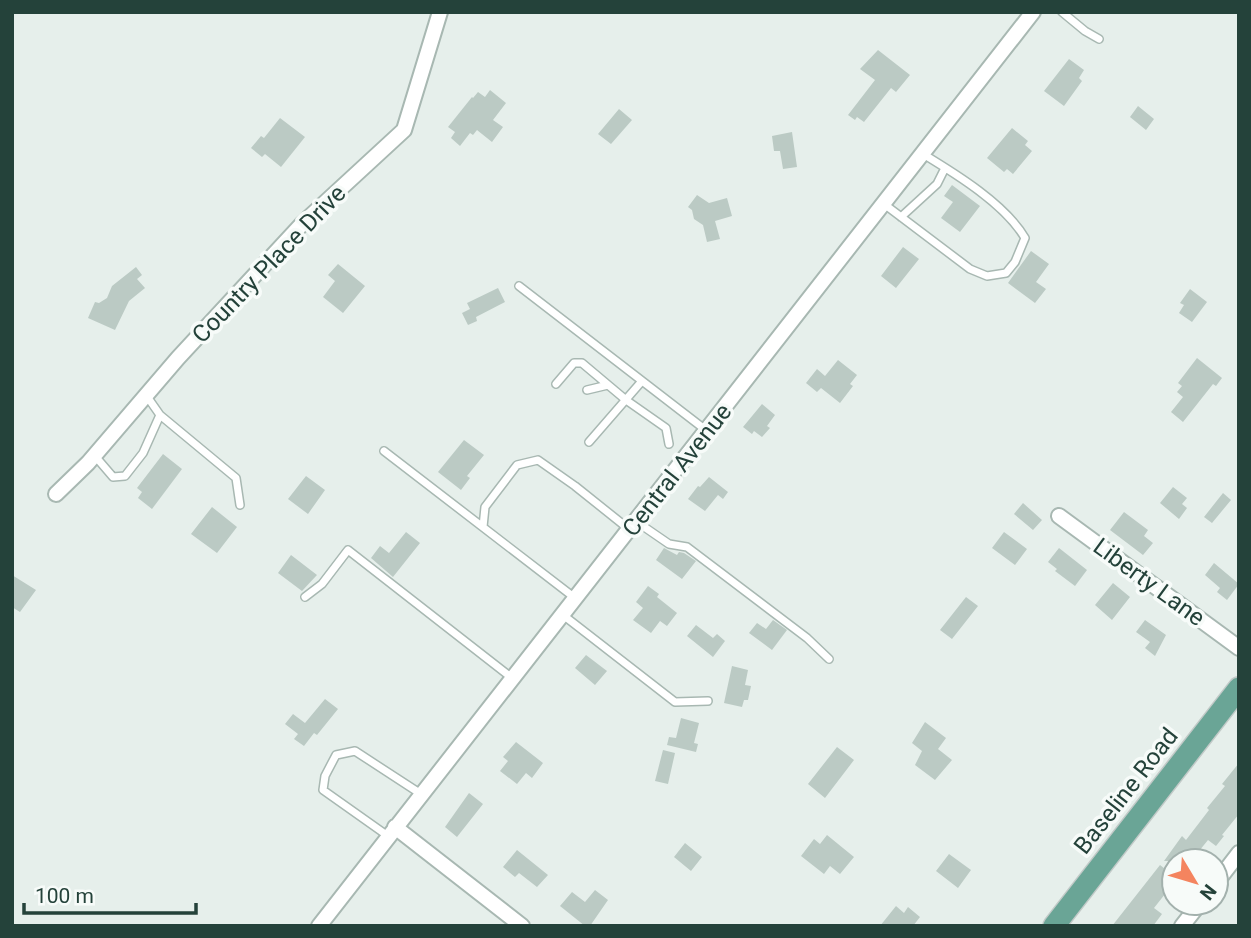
<svg xmlns="http://www.w3.org/2000/svg" width="1251" height="938" viewBox="0 0 1251 938" font-family="Roboto,sans-serif">
<rect width="100%" height="100%" fill="#e6efeb"/>
<!-- building -->
<path fill="#bbcac4" d="M878 50 910 75 896 92 891 88 864 122 857 117 855 120 848 115 875 80 860 69Z
M1069 59 1084 70 1079 78 1082 81 1064 106 1044 91Z
M490 90 506 103 493 120 503 127 492 142 477 130 473 135 470 133 460 146 451 138 455 132 448 127 472 97 473 98 478 92 485 97Z
M1138 106 1154 119 1146 130 1130 117Z
M619 109 632 120 611 144 598 134Z
M280 118 305 137 281 167 265 154 262 157 251 148 261 136 264 138Z
M1012 128 1028 141 1025 145 1032 151 1013 174 1007 169 1004 172 987 158Z
M792 132 797 167 783 169 780 151H774L772 136Z
M952 185 980 206 960 232 941 218 953 202 944 196Z
M697 195 709 203 727 198 732 216 715 221 720 239 707 242 703 225 694 219 692 210 688 207Z
M903 247 919 259 896 288 881 276Z
M1031 251 1049 264 1036 282 1046 289 1035 303 1008 283Z
M338 264 365 286 343 313 323 297 335 281 328 275Z
M136 267 142 275 137 279 145 288 129 301 115 330 88 318 95 302 99 303 107 298 112 286Z
M498 288 505 302 476 317 477 321 468 325 462 313 470 309 467 303Z
M1190 289 1207 302 1192 322 1179 313 1184 305 1180 303Z
M1197 358 1222 378 1216 386 1213 384 1183 422 1171 412 1183 397 1177 392 1182 386 1178 383Z
M838 360 857 375 850 384 853 386 840 403 821 388 817 392 806 383 817 369 825 376Z
M762 404 775 415 767 426 770 428 762 437 754 431 752 434 743 427Z
M464 440 484 455 467 476 470 478 461 490 438 472Z
M163 454 182 469 152 509 138 498 142 492 137 488Z
M306 476 325 490 308 514 288 499Z
M709 477 728 492 723 499 718 495 705 511 688 499 698 486 700 487Z
M1173 487 1187 498 1182 504 1187 508 1179 519 1160 503Z
M1223 493 1231 500 1212 523 1204 517Z
M1023 503 1042 520 1033 530 1014 514Z
M212 507 237 527 217 553 191 534Z
M1124 512 1148 530 1144 536 1153 543 1143 555 1110 530Z
M406 532 420 543 393 577 371 558 380 546 389 553Z
M1004 532 1027 549 1015 565 992 548Z
M664 548 677 555 679 552 684 553 696 561 682 579 656 560Z
M1059 548 1087 570 1075 586 1055 571 1057 569 1048 562Z
M291 555 317 575 302 591 278 573Z
M1214 563 1239 584 1227 600 1217 592 1220 588 1205 575Z
M12 575 36 590 20 612 12 607Z
M1113 583 1130 597 1112 620 1095 605Z
M648 586 659 594 657 597 677 613 667 626 660 621 651 633 633 620 643 608 636 602Z
M966 597 978 606 952 639 940 630Z
M773 620 787 630 772 650 749 633 757 623 766 629Z
M1145 620 1166 635 1155 656 1145 648 1150 642 1136 632Z
M696 625 713 638 717 634 725 641 713 657 687 636Z
M586 655 607 671 595 685 575 668Z
M732 666 748 670 745 685 751 686 748 700H744L742 707 724 703Z
M325 699 338 709 317 735 314 733 304 746 294 739 298 734 285 724 293 714 305 723Z
M681 718 699 723 694 743 698 744 696 752 667 745 669 737 676 738Z
M925 722 946 738 938 749 952 760 935 780 915 765 922 751 912 743Z
M516 742 543 763 532 778 526 773 517 784 500 771 508 761 503 757Z
M837 747 854 760 825 798 808 784Z
M663 750 675 753 668 784 655 781Z
M1239 763V814L1222 835 1224 836 1216 846 1208 840 1191 861H1164L1182 836 1186 840 1209 810 1207 808 1225 786 1222 784Z
M469 793 483 804 457 837 445 827Z
M827 835 854 857 840 874 830 866 824 874 801 856 814 839 820 844Z
M685 843 702 857 691 871 674 857Z
M517 850 548 875 537 887 519 873 515 877 503 867Z
M949 854 971 870 958 888 936 871Z
M1160 865 1174 876V893L1169 889 1154 908 1162 914 1153 926H1112Z
M595 890 608 900 590 926H585L560 906 572 892 585 902Z
M896 906 904 913 908 907 920 917 913 926H880Z"/>
<g fill="none" stroke-linecap="round" stroke-linejoin="round">
<!-- service casing -->
<g stroke="#a8b8b2" stroke-width="10">
<path id="service" d="M1062 12 1085 31 1099 39
M884 204 970 269 987 276 1006 273 1015 262 1025 238C1005 204 956 174 923 154
M901 217 937 184 945 168
M519 286 707 431
M556 384 574 363H582L626 400 666 428 669 444
M587 390 608 385
M160 415 236 478 240 505
M589 442 642 381
M384 451 575 598
M95 456 113 477 125 476 143 453 160 415 146 395
M637 522 669 544 687 547 807 638 829 659
M483 527 485 507 517 465 538 460 575 486 630 530
M305 597 322 584 348 550 512 678
M563 615 675 702 708 701
M388 836 323 790 325 776 336 755 355 751 421 794"/>
</g>
<!-- minor casing -->
<g stroke="#a8b8b2" stroke-width="18">
<path id="minor" d="M56 494 88 463 178 358 302 224 404 130 440 12
M1059 516 1239 648
M395 827 522 926
M1216 883 1239 853
M319 926 1033 12
M1182 926 1200 903"/>
</g>
<!-- primary casing -->
<g stroke="#c2cac8" stroke-width="24">
<path id="primary" d="M1054 926 1239 688"/>
</g>
<!-- service -->
<use href="#service" stroke="#fff" stroke-width="7"/>
<!-- minor -->
<use href="#minor" stroke="#fff" stroke-width="14"/>
<!-- primary -->
<use href="#primary" stroke="#6aa596" stroke-width="21"/>
</g>
<g text-anchor="middle" stroke-width="7" stroke-linejoin="round" paint-order="stroke">
<!-- street labels -->
<g font-size="24" fill="#24423a" stroke="#f7fbf9">
<text transform="translate(269 264) rotate(-46)" y="8">Country Place Drive</text>
<text transform="translate(677 470) rotate(-52)" y="8">Central Avenue</text>
<text transform="translate(1149 582) rotate(36)" y="8">Liberty Lane</text>
<text transform="translate(1126 791) rotate(-52)" y="8">Baseline Road</text>
</g>
</g>
<!-- border -->
<rect width="1251" height="938" fill="none" stroke="#24423a" stroke-width="28"/>
<!-- north arrow -->
<g transform="translate(1195 882) rotate(128)"><circle r="33" fill="#f7fbf9" stroke="#a3b1ad" stroke-width="2"/>
<path d="M0-5L12 26L0 18L-12 26Z" fill="#f4845f"/>
<text y="-10" font-size="19" font-weight="bold" text-anchor="middle" fill="#24423a">N</text>
</g>
<!-- scale -->
<path d="M24 903v10h172v-10" fill="none" stroke="#24423a" stroke-width="3.5"/>
<text x="35" y="903" font-size="21" fill="#24423a" stroke="#f7fbf9" stroke-width="5" paint-order="stroke">100 m</text>
</svg>
